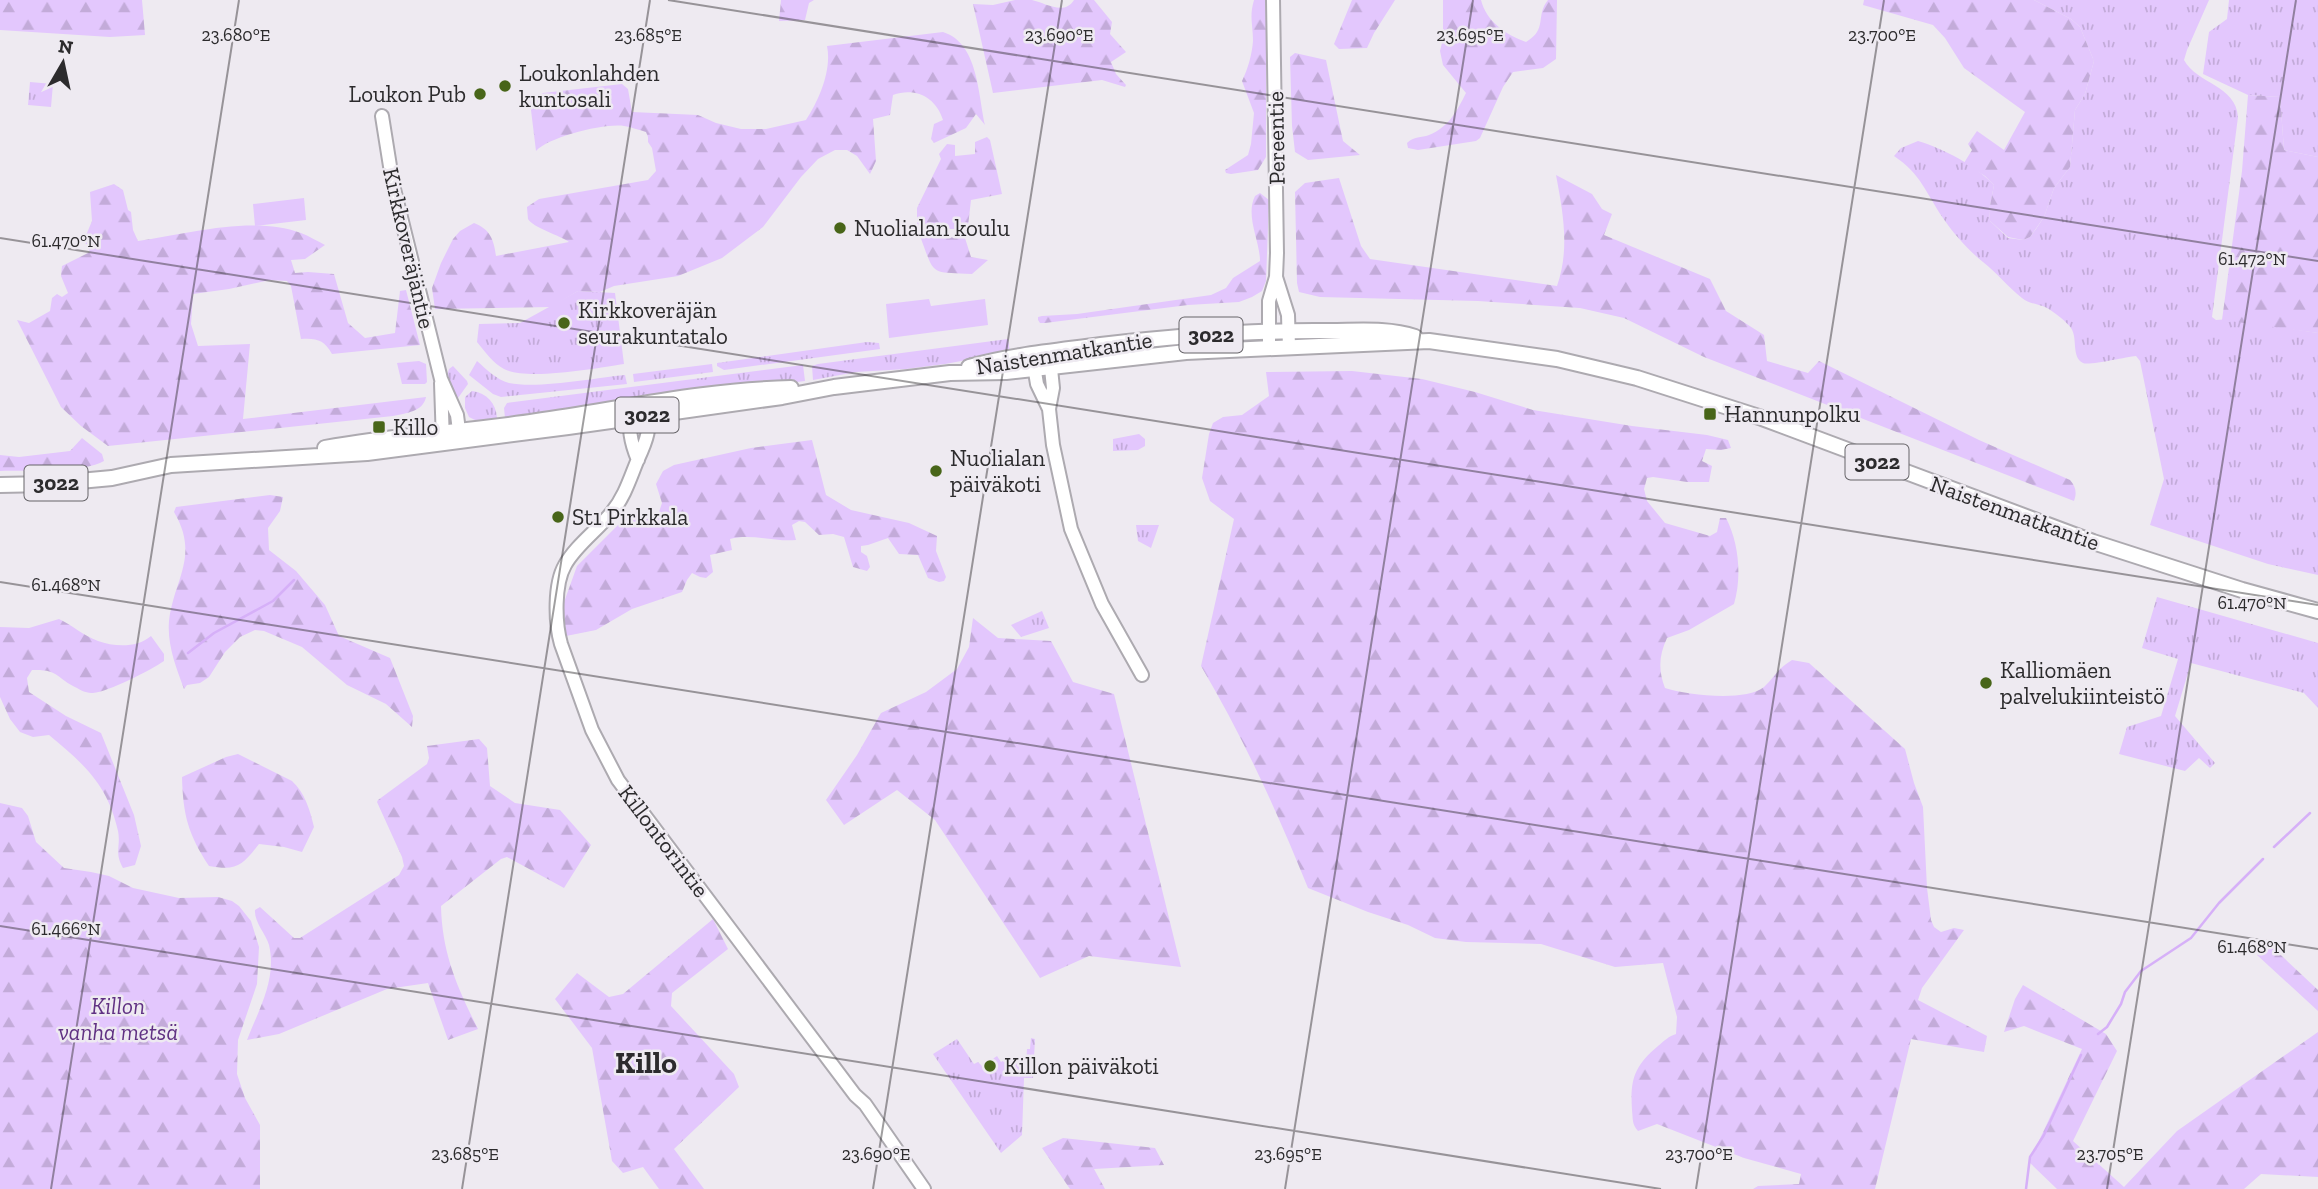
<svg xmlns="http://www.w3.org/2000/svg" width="2318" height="1189" viewBox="0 0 2318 1189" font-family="'Zilla Slab',serif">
<defs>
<pattern id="grass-tufts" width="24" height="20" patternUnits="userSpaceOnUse" patternTransform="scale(1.75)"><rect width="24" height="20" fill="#e3c7fd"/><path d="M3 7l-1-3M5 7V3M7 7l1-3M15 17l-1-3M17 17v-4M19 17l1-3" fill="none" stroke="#c3abd9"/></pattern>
<pattern id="forest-firs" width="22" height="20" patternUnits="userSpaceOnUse" patternTransform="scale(1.75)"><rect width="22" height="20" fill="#e3c7fd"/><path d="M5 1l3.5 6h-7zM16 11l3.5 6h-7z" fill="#c3abd9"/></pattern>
</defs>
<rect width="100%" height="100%" fill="#eeeaf1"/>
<!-- grass -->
<path fill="url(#grass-tufts)" d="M2034 0H2209L2187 50 2184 60C2197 84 2236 85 2238 117L2212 317 2216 320 2230 319 2318 333V575L2268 564 2150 525 2164 479 2140 361 2136 356C2125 357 2089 366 2083 363 2071 357 2078 338 2071 328 2067 322 2054 312 2047 308 2039 304 2029 304 2022 298 2008 287 1997 273 1983 262 1969 251 1953 233 1943 218 1926 193 1921 174 1894 156L1901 148 1918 141C1944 149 1975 165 1994 185L1989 211 1990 221 2008 238 2023 240 2030 237 2036 229 2044 217 2054 188 2070 167 2075 110 2085 94 2094 61 2080 27 2071 19Z
M2229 0H2318V157L2284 150 2280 97 2248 95 2203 74 2209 32 2227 19Z
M30 82 53 84 51 107 28 105Z
M578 291 615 293 624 364C598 368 526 381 504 369 493 363 485 352 477 342L479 324 520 323Z
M1008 339 1010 352 945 364 906 369 856 372 813 380 812 366 818 364Z
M867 342 879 343 880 349 724 370 717 366V363Z
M477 361C486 369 497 380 509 383 538 389 594 378 625 375L627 384 501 397 493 394 469 375Z
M712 364 713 372 634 382 633 374Z
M803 365 805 381 505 418 504 408 507 403Z
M453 366 467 381 468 384 458 398H455L447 376 449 369Z
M472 391C487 393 496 403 497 418L477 421 469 417 465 408V397Z
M1139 434 1145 439V446L1138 450 1113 451V439Z
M1136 525H1159L1151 548 1138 541Z
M2157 597 2318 643V708L2304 693 2191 663 2175 716 2215 763 2210 768 2199 758 2185 771 2119 754 2127 727 2161 716 2178 659 2142 648Z
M1042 611 1049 628 1021 637 1011 625Z
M1031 1038 1035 1039 1033 1078H1024L1022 1135 1001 1153 933 1054 957 1039 974 1064 978 1062 982 1066 997 1056 1001 1062 1006 1059 1007 1061 1026 1063 1027 1049H1030Z"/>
<!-- forest -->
<path fill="url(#forest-firs)" d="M0 0H142L145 35 110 37 0 30Z
M781 0H814L809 3 805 20 779 21Z
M1015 0C1020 0 1027 0 1032 0 1046 3 1064 16 1074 0H1094L1112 22 1110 34 1126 52 1111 62 1116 74 1126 85 1125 87 1102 80 993 93 973 4 993 5Z
M1254 0H1266V157L1258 170 1231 174 1226 173 1225 170 1248 155 1251 144 1254 113 1242 81C1248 69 1252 54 1253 41 1253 24 1249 17 1254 0Z
M1352 0H1395L1374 33 1367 48 1339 49 1334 44Z
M1443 0H1481C1486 21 1506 35 1526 42 1548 29 1535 16 1548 0H1557L1556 59 1543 68 1513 72 1503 87 1480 138 1476 141 1418 150 1408 148 1407 143C1414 136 1421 138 1429 135 1449 127 1457 111 1466 93L1443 65 1440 51 1443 39Z
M1864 0H2034L2071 19 2080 27 2094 61 2085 94 2075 110 2070 167 2054 188 2044 217 2030 237 2023 240 2008 237 1990 221 1989 211 1994 185 1985 176 1964 163 1972 150 1968 144 1977 131 2004 150 2025 112 1964 68 1945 38 1933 25 1863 5Z
M943 32C978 43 978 93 985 125L976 114 966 128 934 143 931 139 934 124 943 120C936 97 915 87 893 95L890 115 873 119 876 161 870 174 857 156 847 150H835L818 159 801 177 763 227 722 258 678 276 614 286 600 292 578 291 551 307 435 309 432 288 441 263 453 239 460 231 474 223C490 229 494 240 496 256L569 242C561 236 532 227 528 219 528 218 527 208 527 207L539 199 648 180 656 171 652 148 648 142V137L646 132C639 130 631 127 624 126 604 123 549 137 536 151L530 102 543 93 622 84 628 89 632 112 698 115 716 123 741 129H766L806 120C819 100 832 70 827 46Z
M1295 53 1326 60 1343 141 1360 155 1308 160 1295 152 1292 126 1290 57Z
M2248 95 2280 97 2284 150 2318 157V333L2222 320 2242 171Z
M987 137 990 140 1002 194 971 200 968 226 964 229H917V208L941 159 939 154 947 144 955 145V156L975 154V142Z
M1556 175 1592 194 1602 209 1612 214 1604 235 1710 279 1726 311 1764 335 1767 361 1808 373 1819 361 1979 440 2070 480C2076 487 2077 493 2074 501L1704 357 1624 318 1580 308 1478 301 1320 297 1299 292 1297 283 1295 192 1305 183 1339 178 1361 246 1370 259 1557 286C1570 249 1563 212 1556 175Z
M114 184 123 190 128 210 131 212 133 230 138 241C187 234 253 215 301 233 309 236 317 241 325 245L305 259 291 260 295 273 308 272 334 274 348 323 365 338 395 333 400 291 406 290 420 345 332 354C324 340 317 338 301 339L291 286 287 281 270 280 229 289 193 294 191 324 198 346 250 344 243 419 426 397C423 412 406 413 393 416L108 446 81 426 61 407 17 320 29 323 50 311 52 298 57 294 62 297 68 293 61 276 62 266 90 252 84 240 92 221 90 192Z
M1260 193 1269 200 1266 281 1262 291 1252 297 1239 302 1188 305 1045 323H1040L1038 320V317L1042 316 1077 314 1211 295 1226 288 1233 278 1260 261C1260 241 1245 216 1255 196Z
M920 236 965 238 971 257 988 260 972 274C929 272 935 276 920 236Z
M419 361 426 364 427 382 425 384H402L397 363Z
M1352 371 1422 379 1475 392 1533 410 1632 426 1707 435 1728 440 1731 448 1721 450 1706 449 1702 461 1712 466 1709 482H1687L1653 477 1647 478 1644 489 1647 501 1665 523 1710 536 1717 532 1720 518H1726C1739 543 1742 577 1734 604L1689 630 1667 638C1659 655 1658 670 1665 688 1687 695 1745 702 1764 687 1775 677 1777 669 1792 660L1809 663 1905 749 1914 783 1923 807 1927 888 1931 920 1934 927 1941 932 1954 928 1964 930 1922 988 1918 1000 1987 1036 1984 1052 1911 1039 1875 1189H1753L1758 1186 1799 1184 1801 1174 1744 1158 1657 1124 1638 1131C1632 1124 1633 1120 1632 1110 1630 1080 1634 1066 1658 1046 1664 1041 1669 1036 1676 1034L1677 1017 1663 963 1615 967 1541 944 1466 942 1435 938 1408 925 1368 912 1308 888C1277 811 1243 737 1201 666L1234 519 1210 501 1202 478 1209 434 1213 423 1223 417 1242 415 1269 396 1266 372Z
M82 438 102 454 104 461C85 473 24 470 0 471V455L19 457 70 451Z
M812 440 826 495 851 510 909 523 937 536 936 551 946 577 944 581 939 582 928 578 918 555 899 554 888 538 868 545 861 546V552L867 556 870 567 867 571 853 567 844 537 833 534 819 535 805 522 799 521 792 525 796 540C774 542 751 533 730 539L732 550 710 555 713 572 706 578 700 577 692 573 687 580 682 592 632 609 596 630 566 636 563 605 577 566 627 516 635 512 636 518 644 521 659 512 662 503 656 484 663 471 674 465 751 448Z
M270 495 283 497 280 511 268 528 269 550 296 571 325 605 339 636 390 658 413 716 412 727 386 704 347 685 302 647 264 631 255 630 240 637 225 652 209 677 200 683 187 685 184 689C176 667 167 645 169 621 174 579 200 556 174 512L176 507Z
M973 618 998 638 1051 641 1073 682 1114 694 1181 967 1089 956 1040 978 935 820 897 790 844 825 826 800 857 755 881 713 926 692 957 669 969 647Z
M59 619C72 625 84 636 98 641 115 647 137 648 151 636L164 654V661C151 670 108 692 93 693 88 693 81 691 77 688 56 678 59 669 32 670L27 678 29 692 66 716 101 733 134 815 141 846 135 865 123 868C114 852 121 847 118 831 108 785 84 764 49 735L33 737 20 732 10 719 0 697V627L29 628Z
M479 739 487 748 490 786 515 803 560 810 591 845 564 888 507 857 501 859 441 906C442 953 457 987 478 1029L448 1040 428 983 387 989 279 1034 247 1040C259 1009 277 979 269 945 266 934 254 922 255 910L260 907 294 938H300L399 875 404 866 402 857 377 802 378 800 427 764 429 758 427 746Z
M238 754 292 781C305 793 310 810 314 827L302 852 284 847 259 844C242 866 237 871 209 866 188 834 183 815 182 777L226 757Z
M0 803 22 808 28 816 36 842 64 868 91 872 109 876 133 888 179 898 218 897 232 901 239 906 251 921 259 947 257 984 238 1040 237 1074 245 1098 260 1125V1189H0Z
M713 919 728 949 672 993 671 1006 734 1074 739 1087 674 1149 704 1189H659L643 1167 623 1173 612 1161 592 1048 555 999 577 973 609 997 623 994Z
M2268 943 2318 990V1011L2257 955Z
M2023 985 2106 1034 2117 1051 2073 1141 2124 1187 2177 1131 2318 1032V1177L2261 1174 2244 1189H2057L2029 1162 2082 1049 2024 1026 2004 1032 2015 999Z
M1063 1138 1155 1148 1164 1165 1094 1169 1105 1189H1070L1042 1148Z"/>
<!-- pitch -->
<path fill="#e3c7fd" d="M304 198 306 220 255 226 253 204Z
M929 299 931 306 985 299 988 325 889 338 886 304Z"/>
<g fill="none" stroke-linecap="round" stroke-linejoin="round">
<!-- stream -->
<path stroke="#d6b0f8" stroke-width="2.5" d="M188 653 214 633 273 601 294 580
M2274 847 2310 813
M2098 1034 2107 1027 2121 1004 2125 992 2141 971 2191 938 2219 903 2263 859
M2026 1189 2030 1157 2044 1135 2081 1055"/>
<!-- secondary casing -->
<g stroke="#adaab0" stroke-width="16">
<path id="secondary" d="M382 116 393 185 441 379 457 415 460 438
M1276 277 1288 315 1289 347
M1269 348V301L1276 277 1277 253 1273 0
M1050 359 1053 388 1049 409 1053 445 1071 529 1102 604 1142 675
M1033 360 1037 384 1049 409
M441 383 443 442
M644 408C654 424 645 444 638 459 630 478 625 496 612 512 598 530 576 545 565 565 554 584 555 623 561 644L592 730 618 780 855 1095 865 1104 924 1189
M633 409C627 427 631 443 638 460"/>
</g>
<!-- primary casing -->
<g stroke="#adaab0" stroke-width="18">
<path id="primary" d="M969 367C1012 355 1057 351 1101 345 1177 336 1253 330 1330 331 1358 331 1388 328 1415 337
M325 448C395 435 466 432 537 421 621 409 705 390 791 388
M0 485 47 484 112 478 171 465 367 453 568 427 782 397 834 387 950 373 1006 372 1186 352 1429 341 1557 359 1637 378 1762 418 2093 542 2242 590 2318 611"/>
</g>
<!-- secondary -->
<use href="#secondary" stroke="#fff" stroke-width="12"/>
<!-- primary -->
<use href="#primary" stroke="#fff" stroke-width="14"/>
</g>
<!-- ticks -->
<path fill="none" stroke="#2c2b2d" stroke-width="2" stroke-opacity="0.45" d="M668 0 2318 261M0 238 2318 605M0 582 2318 949M0 926 1661 1189M51 1189 239 0M462 1189 650 0M873 1189 1062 0M1285 1189 1473 0M1696 1189 1884 0M2107 1189 2296 0"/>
<!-- markers -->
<g fill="#486519" stroke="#eeeaf1" stroke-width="2.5">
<circle cx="505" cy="86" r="7"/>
<circle cx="480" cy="94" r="7"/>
<circle cx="840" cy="228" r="7"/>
<circle cx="564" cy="323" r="7"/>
<rect x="1703" y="407" width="14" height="14" rx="3.5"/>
<rect x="372" y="420" width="14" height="14" rx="3.5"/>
<circle cx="936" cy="471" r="7"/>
<circle cx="558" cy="517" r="7"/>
<circle cx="1986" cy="683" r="7"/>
<circle cx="990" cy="1066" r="7"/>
</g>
<g text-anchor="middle" stroke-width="5" stroke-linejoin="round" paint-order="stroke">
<!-- shield labels -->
<g fill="#eeeaf1" stroke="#666468" stroke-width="2">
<rect x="1179.5" y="317.5" width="63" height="35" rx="5"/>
<rect x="615.5" y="397.5" width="63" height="35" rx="5"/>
<rect x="1845.5" y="444.5" width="63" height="35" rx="5"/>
<rect x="24.5" y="465.5" width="63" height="35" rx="5"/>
</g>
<g font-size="21" font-weight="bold" fill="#2c2b2d">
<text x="1211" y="342">3022</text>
<text x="647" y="422">3022</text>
<text x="1877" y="469">3022</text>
<text x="56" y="490">3022</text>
</g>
<!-- poi labels -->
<g font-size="23" fill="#2c2b2d" stroke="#eeeaf1" text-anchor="start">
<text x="519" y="81">Loukonlahden<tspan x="519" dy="26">kuntosali</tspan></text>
<text x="466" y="102" text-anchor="end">Loukon Pub</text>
<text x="854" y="236">Nuolialan koulu</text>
<text x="578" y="318">Kirkkoveräjän<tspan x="578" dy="26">seurakuntatalo</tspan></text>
<text x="1724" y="422">Hannunpolku</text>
<text x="393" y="435">Killo</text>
<text x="950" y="466">Nuolialan<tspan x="950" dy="26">päiväkoti</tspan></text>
<text x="572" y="525">St1 Pirkkala</text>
<text x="2000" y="678">Kalliomäen<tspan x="2000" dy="26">palvelukiinteistö</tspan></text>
<text x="1004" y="1074">Killon päiväkoti</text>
</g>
<!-- street labels -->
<g font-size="23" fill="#2c2b2d" stroke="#eeeaf1">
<text transform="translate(1276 138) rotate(-91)" y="8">Pereentie</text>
<text transform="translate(409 248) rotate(77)" y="8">Kirkkoveräjäntie</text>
<text transform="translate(1064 353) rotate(-9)" y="8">Naistenmatkantie</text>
<text transform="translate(2015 513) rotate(20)" y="8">Naistenmatkantie</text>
<text transform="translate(664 841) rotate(53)" y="8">Killontorintie</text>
</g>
<!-- park labels -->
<g font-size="23" font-style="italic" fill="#603183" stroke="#eeeaf1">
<text x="118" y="1014">Killon<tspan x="118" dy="26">vanha metsä</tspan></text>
</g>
<!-- district labels -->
<g font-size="30" font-weight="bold" fill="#2c2b2d" stroke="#eeeaf1">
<text x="646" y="1073">Killo</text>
</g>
</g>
<g font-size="18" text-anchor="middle" fill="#2c2b2d" stroke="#eeeaf1" stroke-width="5" stroke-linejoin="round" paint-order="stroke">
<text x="236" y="41">23.680°E</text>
<text x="648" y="41">23.685°E</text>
<text x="1059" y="41">23.690°E</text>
<text x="1470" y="41">23.695°E</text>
<text x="1882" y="41">23.700°E</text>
<text x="66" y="247">61.470°N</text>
<text x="2252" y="265">61.472°N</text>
<text x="66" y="591">61.468°N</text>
<text x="2252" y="609">61.470°N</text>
<text x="66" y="935">61.466°N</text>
<text x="2252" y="953">61.468°N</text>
<text x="465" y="1160">23.685°E</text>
<text x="876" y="1160">23.690°E</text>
<text x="1288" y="1160">23.695°E</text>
<text x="1699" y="1160">23.700°E</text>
<text x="2110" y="1160">23.705°E</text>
</g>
<!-- north arrow -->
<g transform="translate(63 63) rotate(9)" stroke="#eeeaf1" stroke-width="5" paint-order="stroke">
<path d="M0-5L12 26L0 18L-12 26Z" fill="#2c2b2d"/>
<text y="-10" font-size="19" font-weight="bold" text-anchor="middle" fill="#2c2b2d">N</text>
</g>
</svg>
